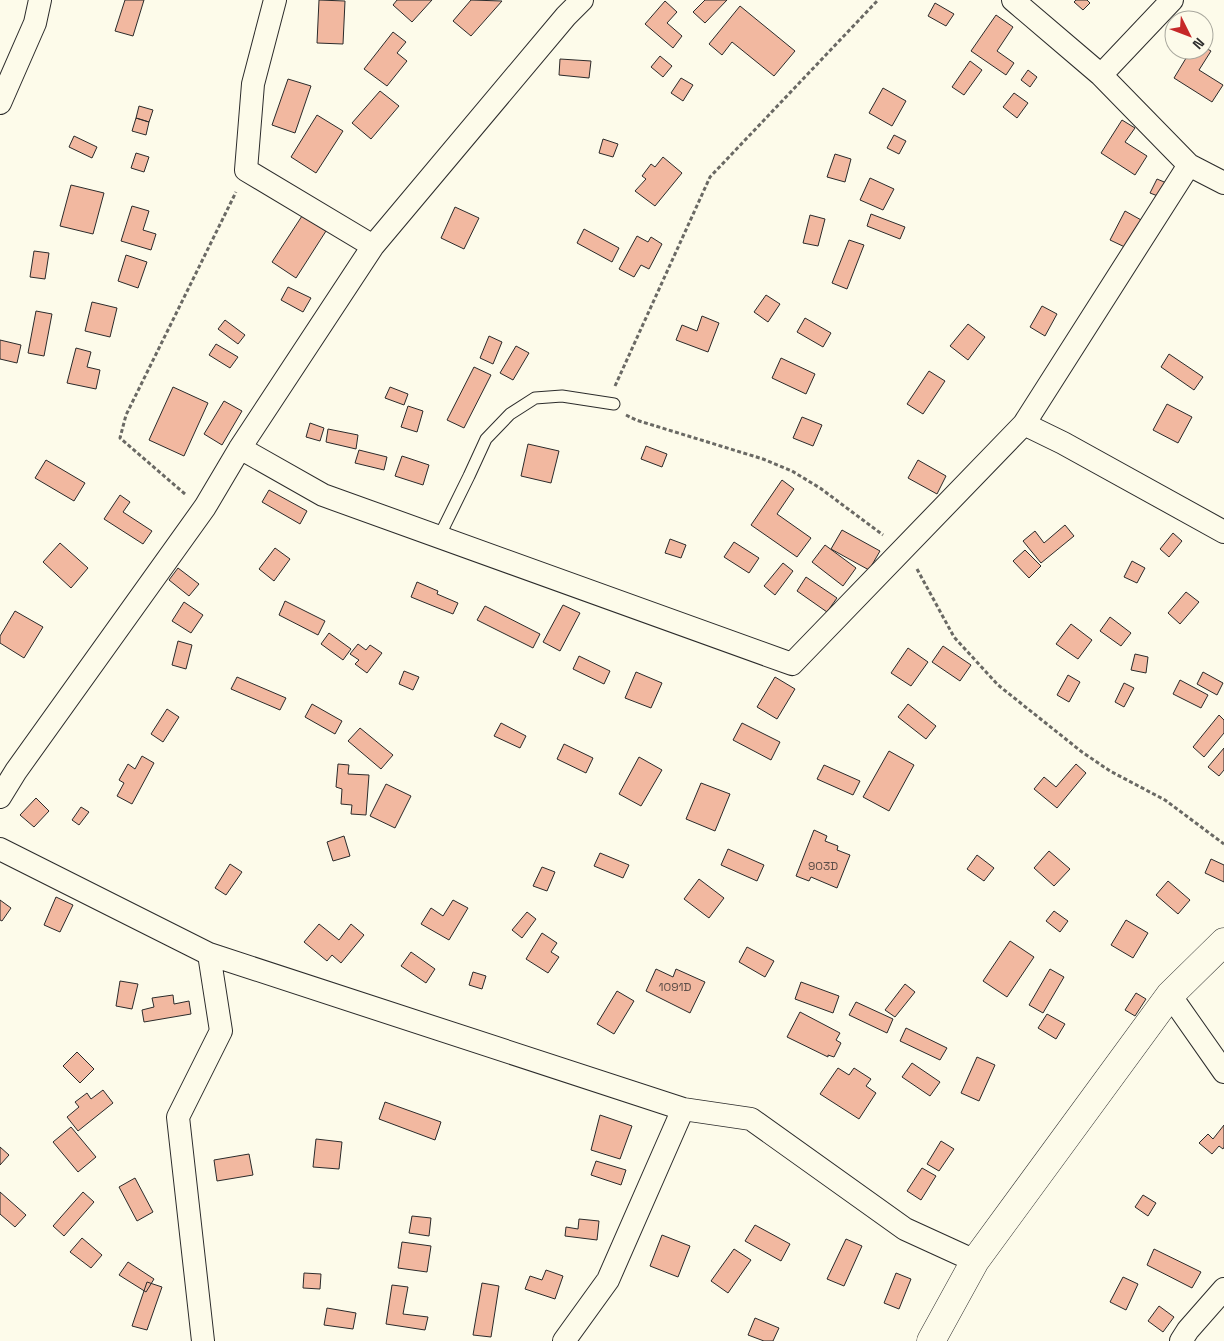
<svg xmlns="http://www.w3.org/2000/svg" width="1224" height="1341" viewBox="0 0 1224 1341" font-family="'Space Grotesk',sans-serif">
<rect width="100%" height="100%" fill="#fdfbea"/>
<!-- building -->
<path fill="#f2b8a0" stroke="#2b2b2b" d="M125 0H144L133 36 115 31Z
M319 0 345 1 343 44 317 43Z
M397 0H432L412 22 393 5Z
M471 0 502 1 471 36 453 21Z
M705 0H727L705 23 693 12Z
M1076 0H1087L1090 3 1083 10 1074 2Z
M665 1 677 12 667 23 682 36 673 48 645 24Z
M935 3 954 14 946 26 928 16Z
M740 6 795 51 774 76 732 42 722 55 709 44Z
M996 15 1013 27 997 51 1014 63 1006 75 971 51Z
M393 32 406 42 397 53 407 61 387 86 364 69Z
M1204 47 1211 51 1199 70 1223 85 1212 102 1174 78 1191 50H1204Z
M660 56 672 66 663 77 651 67Z
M560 59 591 61 589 78 559 75Z
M970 61 982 70 964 95 952 87Z
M1028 70 1037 77 1030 87 1021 80Z
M681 78 693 85 683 101 671 93Z
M288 79 311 86 295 133 272 125Z
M883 88 906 101 892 126 869 113Z
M380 91 399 106 371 139 352 123Z
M1014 93 1028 103 1017 118 1003 107Z
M139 106 153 110 149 122 136 118Z
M317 115 343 131 316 173 291 157Z
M136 118 149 122 146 135 132 131Z
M1122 120 1135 128 1125 142 1147 156 1135 175 1101 153Z
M894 135 906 141 899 154 887 148Z
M74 136 97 147 92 158 69 147Z
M603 139 618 144 613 157 599 153Z
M136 153 149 157 144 172 131 168Z
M835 154 851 159 845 182 827 177Z
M663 157 682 173 655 206 635 191 646 179 642 176 651 164 655 167Z
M870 178 894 189 883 210 860 200Z
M1157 179 1169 184 1163 198 1150 193Z
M71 185 104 193 93 234 60 226Z
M132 206 149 211 143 230 156 234 151 250 121 241Z
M455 207 479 218 464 249 441 238Z
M1125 211 1143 221 1129 249 1110 240Z
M871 214 905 227 900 239 867 226Z
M810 215 825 219 818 246 803 243Z
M302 216 326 231 296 278 272 262Z
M584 229 619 248 612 262 577 243Z
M637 236 648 242 651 237 662 244 649 269 641 265 634 277 619 269Z
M849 240 864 245 847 289 832 283Z
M34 251 49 253 45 279 30 277Z
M126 255 147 262 138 288 118 281Z
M288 287 311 298 303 312 281 300Z
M766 295 780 304 768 322 754 312Z
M92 302 117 308 110 337 85 331Z
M1042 306 1057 314 1045 336 1030 327Z
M36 311 52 314 44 356 28 353Z
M702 316 719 323 708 352 676 340 682 325 697 331Z
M805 318 831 333 823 347 797 332Z
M225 320 245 335 238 344 218 329Z
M968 324 985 337 968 360 950 346Z
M489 336 502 342 493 364 480 358Z
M0 340 21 345 17 363 0 359Z
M216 344 238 357 230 368 209 355Z
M516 346 529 353 513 380 500 373Z
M76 348 91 352 87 367 100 370 96 389 67 383Z
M1169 354 1203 377 1194 390 1161 367Z
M781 358 815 374 806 394 772 378Z
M474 367 491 375 464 428 447 420Z
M929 371 945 381 923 414 907 404Z
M173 387 208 403 184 456 149 440Z
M390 387 408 394 404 405 385 398Z
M224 401 242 411 222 445 204 434Z
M1167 404 1192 417 1178 443 1153 430Z
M408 406 423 411 417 432 401 427Z
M802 417 822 425 813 446 793 438Z
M310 423 324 428 320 441 306 437Z
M328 429 358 435 356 449 326 442Z
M528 444 559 451 551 483 521 476Z
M646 446 667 454 662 467 641 459Z
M359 450 387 457 384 470 355 463Z
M402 456 429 465 423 485 395 476Z
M46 460 85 483 74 501 35 478Z
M918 460 946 476 937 494 908 478Z
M782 480 794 489 777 514 811 538 797 557 751 525Z
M269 490 307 511 300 524 262 502Z
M120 495 130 502 123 512 152 531 143 544 104 519Z
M1065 525 1074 536 1041 563 1023 541 1035 531 1044 543Z
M842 530 880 551 869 570 831 549Z
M1173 533 1182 541 1169 557 1160 549Z
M670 539 686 545 681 558 665 553Z
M734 542 759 558 749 573 724 557Z
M60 543 88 568 71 588 43 562Z
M825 545 856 568 843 586 812 562Z
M275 548 290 559 274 581 259 569Z
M1025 550 1041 566 1029 578 1013 561Z
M1132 561 1145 568 1137 583 1124 577Z
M783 563 793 571 775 595 764 586Z
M178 568 199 584 189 596 169 580Z
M806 577 837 598 827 612 797 591Z
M417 582 438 591 437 594 458 603 453 614 411 597Z
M1186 592 1199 602 1180 624 1168 613Z
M285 601 325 621 318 635 279 615Z
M184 602 203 615 191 633 172 621Z
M563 605 580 613 560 651 543 642Z
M485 606 540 634 533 648 477 620Z
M15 611 43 627 24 658 0 643V636Z
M1110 617 1131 633 1121 646 1100 631Z
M1071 624 1092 640 1078 659 1056 644Z
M329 633 351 649 343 660 321 644Z
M178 641 192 645 186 669 172 665Z
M358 644 366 650 370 645 382 653 367 673 355 664 359 660 350 654Z
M943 646 971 665 960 681 932 662Z
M908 648 928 662 911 686 891 673Z
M1135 654 1148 657 1146 673 1131 670Z
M579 656 610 671 604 684 573 669Z
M404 671 419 677 413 690 399 684Z
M636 672 662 683 651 708 625 698Z
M1203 672 1223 683 1217 695 1197 684Z
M1068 675 1080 682 1069 702 1057 695Z
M237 677 286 698 280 710 231 689Z
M775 677 795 689 777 719 757 707Z
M1180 680 1208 695 1201 708 1173 694Z
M1124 683 1134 688 1124 707 1115 702Z
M312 704 342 721 335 734 305 717Z
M908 704 936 726 926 739 898 717Z
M167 709 179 717 163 742 151 734Z
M1219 715 1224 720V733L1204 757 1193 747Z
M501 723 526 736 520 748 494 736Z
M742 723 780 742 771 760 733 740Z
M360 728 393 755 381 769 348 741Z
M564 744 593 758 586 773 557 759Z
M1224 748V770L1219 776 1208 767Z
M889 751 914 765 889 811 863 797Z
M142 756 154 763 132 804 117 796 124 783 119 780 128 764 135 769Z
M639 757 662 770 641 806 619 794Z
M338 764 349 765 348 774 369 775 366 815 351 814 352 805 341 804 342 789 336 787Z
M1076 764 1086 773 1057 808 1034 789 1044 777 1056 787Z
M824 765 860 781 853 795 817 779Z
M701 783 730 794 715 831 686 819Z
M386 784 411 796 395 828 370 816Z
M36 798 49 811 34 827 20 815Z
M81 807 89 812 79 825 72 820Z
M814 830 827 836 825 841 838 846 837 850 850 855 837 888 811 877 809 881 796 876Z
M344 836 350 856 333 861 327 842Z
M728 849 764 865 757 881 721 865Z
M1049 851 1070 869 1054 886 1034 868Z
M600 853 629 865 623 878 594 866Z
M977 855 994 868 984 881 967 869Z
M1211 859 1224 865V882L1205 873Z
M230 864 242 872 226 895 215 888Z
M542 867 555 872 547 891 533 886Z
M699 879 724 898 709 918 684 899Z
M1168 881 1190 900 1178 914 1156 895Z
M56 897 73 905 60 932 44 925Z
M0 900 11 908 2 921 0 920Z
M453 900 468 908 449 940 421 924 431 908 443 916Z
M1054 911 1068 921 1060 932 1046 921Z
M527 912 536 919 522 938 512 930Z
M1126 920 1148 933 1133 958 1111 945Z
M319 924 339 940 351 924 364 935 341 963 332 955 327 961 304 942Z
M542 933 557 943 551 952 559 957 548 973 526 959Z
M1010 941 1034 957 1007 997 983 981Z
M747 947 774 961 765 977 739 962Z
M411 952 435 969 426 983 401 966Z
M656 969 673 977 676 969 705 982 690 1013 646 991Z
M1050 969 1064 977 1043 1013 1029 1005Z
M473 972 486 976 482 989 469 985Z
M120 981 138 984 132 1009 116 1006Z
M801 982 839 996 833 1013 795 999Z
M905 984 915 992 895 1017 885 1010Z
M617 991 634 1001 614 1034 597 1024Z
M1136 993 1146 999 1135 1016 1125 1010Z
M173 995 174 1004 189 1001 191 1014 144 1022 142 1010 154 1007 152 998Z
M856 1002 893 1019 887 1033 849 1015Z
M800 1012 840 1033 836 1040 841 1043 834 1057 828 1055V1057L787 1037Z
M1047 1014 1065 1024 1056 1039 1038 1028Z
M906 1028 947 1048 940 1060 900 1041Z
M77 1052 94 1069 80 1083 63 1066Z
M977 1057 995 1065 979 1101 961 1093Z
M912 1063 940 1082 930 1096 902 1077Z
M838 1068 849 1075 854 1068 871 1079 866 1086 876 1093 859 1119 820 1094Z
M103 1090 113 1103 78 1131 67 1117 79 1107 75 1102 87 1093 91 1099Z
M385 1102 441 1122 435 1140 379 1119Z
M600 1115 632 1126 620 1159 591 1150Z
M1224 1125V1147L1223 1149 1219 1146 1212 1154 1199 1143 1208 1134 1213 1139Z
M71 1127 96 1157 78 1172 53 1142Z
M316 1139 342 1142 339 1169 313 1167Z
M941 1141 954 1149 939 1171 927 1164Z
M0 1147 9 1155 0 1165Z
M249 1154 253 1175 217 1181 214 1160Z
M596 1161 626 1170 621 1185 591 1175Z
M922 1168 936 1176 921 1200 907 1191Z
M135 1178 153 1212 137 1221 119 1187Z
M0 1192 26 1215 15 1227 0 1214Z
M83 1192 94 1202 64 1236 53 1226Z
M1143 1195 1156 1203 1148 1216 1135 1207Z
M412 1216 431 1218 429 1236 409 1233Z
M579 1219 599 1221 597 1240 565 1236 566 1227 578 1229Z
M755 1225 790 1244 781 1261 745 1241Z
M662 1235 690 1246 678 1277 650 1266Z
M82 1238 102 1255 91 1268 70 1252Z
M846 1239 862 1246 844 1286 827 1279Z
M402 1242 431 1246 427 1272 398 1268Z
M734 1249 751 1260 728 1293 711 1281Z
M1154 1249 1201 1272 1192 1288 1147 1265Z
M128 1262 154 1279 146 1292 119 1275Z
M546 1270 563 1276 555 1299 525 1289 530 1276 542 1280Z
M304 1273 321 1274 320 1289 303 1288Z
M896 1273 911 1279 899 1309 884 1303Z
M1123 1277 1138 1284 1126 1310 1110 1302Z
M147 1282 162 1287 147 1330 132 1326Z
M482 1283 499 1286 491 1337 473 1335Z
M392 1285 408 1287 403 1314 428 1317 425 1330 386 1324Z
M1159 1306 1174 1317 1163 1332 1148 1321Z
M327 1308 356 1313 353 1329 324 1325Z
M755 1318 779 1328 773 1341H764L748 1335Z"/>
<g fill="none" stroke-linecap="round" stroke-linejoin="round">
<!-- service casing -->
<g stroke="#2b2b2b" stroke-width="13">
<path id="service" d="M439 537 469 476 486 439 510 414 535 398 562 396 614 404"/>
</g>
<!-- minor casing -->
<g stroke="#2b2b2b" stroke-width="24">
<path id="minor" d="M275 0 253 84 246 170 373 246
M1101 75 1172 0
M0 103 35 23 40 0
M1189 165 1224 183
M1024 424 1063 443 1224 532
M240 448 323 495 792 664 1024 424 1189 165 1101 75 1013 0
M0 797 16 771 205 507 240 448 373 246 566 16 582 0
M0 849 209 954 683 1109 751 1119 905 1229 975 1261
M1170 995 1224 1072
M203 1341 178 1117 221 1031 209 954
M564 1341 608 1280 683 1109
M1181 1341 1188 1330 1224 1289"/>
</g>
<!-- tertiary casing -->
<g stroke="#2b2b2b" stroke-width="29">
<path id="tertiary" d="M931 1341 975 1261 1170 995 1224 942"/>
</g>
<!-- path -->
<path stroke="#6a6964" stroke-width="3" stroke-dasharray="4 2.5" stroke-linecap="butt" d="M615 386 710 177 878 0
M626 415 636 420 763 459 792 471 820 488 883 535
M185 494 120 438 126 415 236 192
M917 569 954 637 998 685 1082 752 1110 771 1165 800 1224 844"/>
<!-- service -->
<use href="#service" stroke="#fdfbea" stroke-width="11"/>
<!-- minor -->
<use href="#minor" stroke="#fdfbea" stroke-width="22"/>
<!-- tertiary -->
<use href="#tertiary" stroke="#fdfbea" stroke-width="28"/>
</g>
<g text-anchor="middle" stroke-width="4" stroke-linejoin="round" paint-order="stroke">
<!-- number labels -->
<g font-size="12" fill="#5d4e48">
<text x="823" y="870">903D</text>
<text x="675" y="991">1091D</text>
</g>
</g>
<!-- north arrow -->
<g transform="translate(1189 35) rotate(132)"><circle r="24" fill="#fdfbea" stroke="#a9a89e"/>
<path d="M0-4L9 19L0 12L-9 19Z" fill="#c62828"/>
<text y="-8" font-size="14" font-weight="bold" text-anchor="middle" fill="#2b2b2b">N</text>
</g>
</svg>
